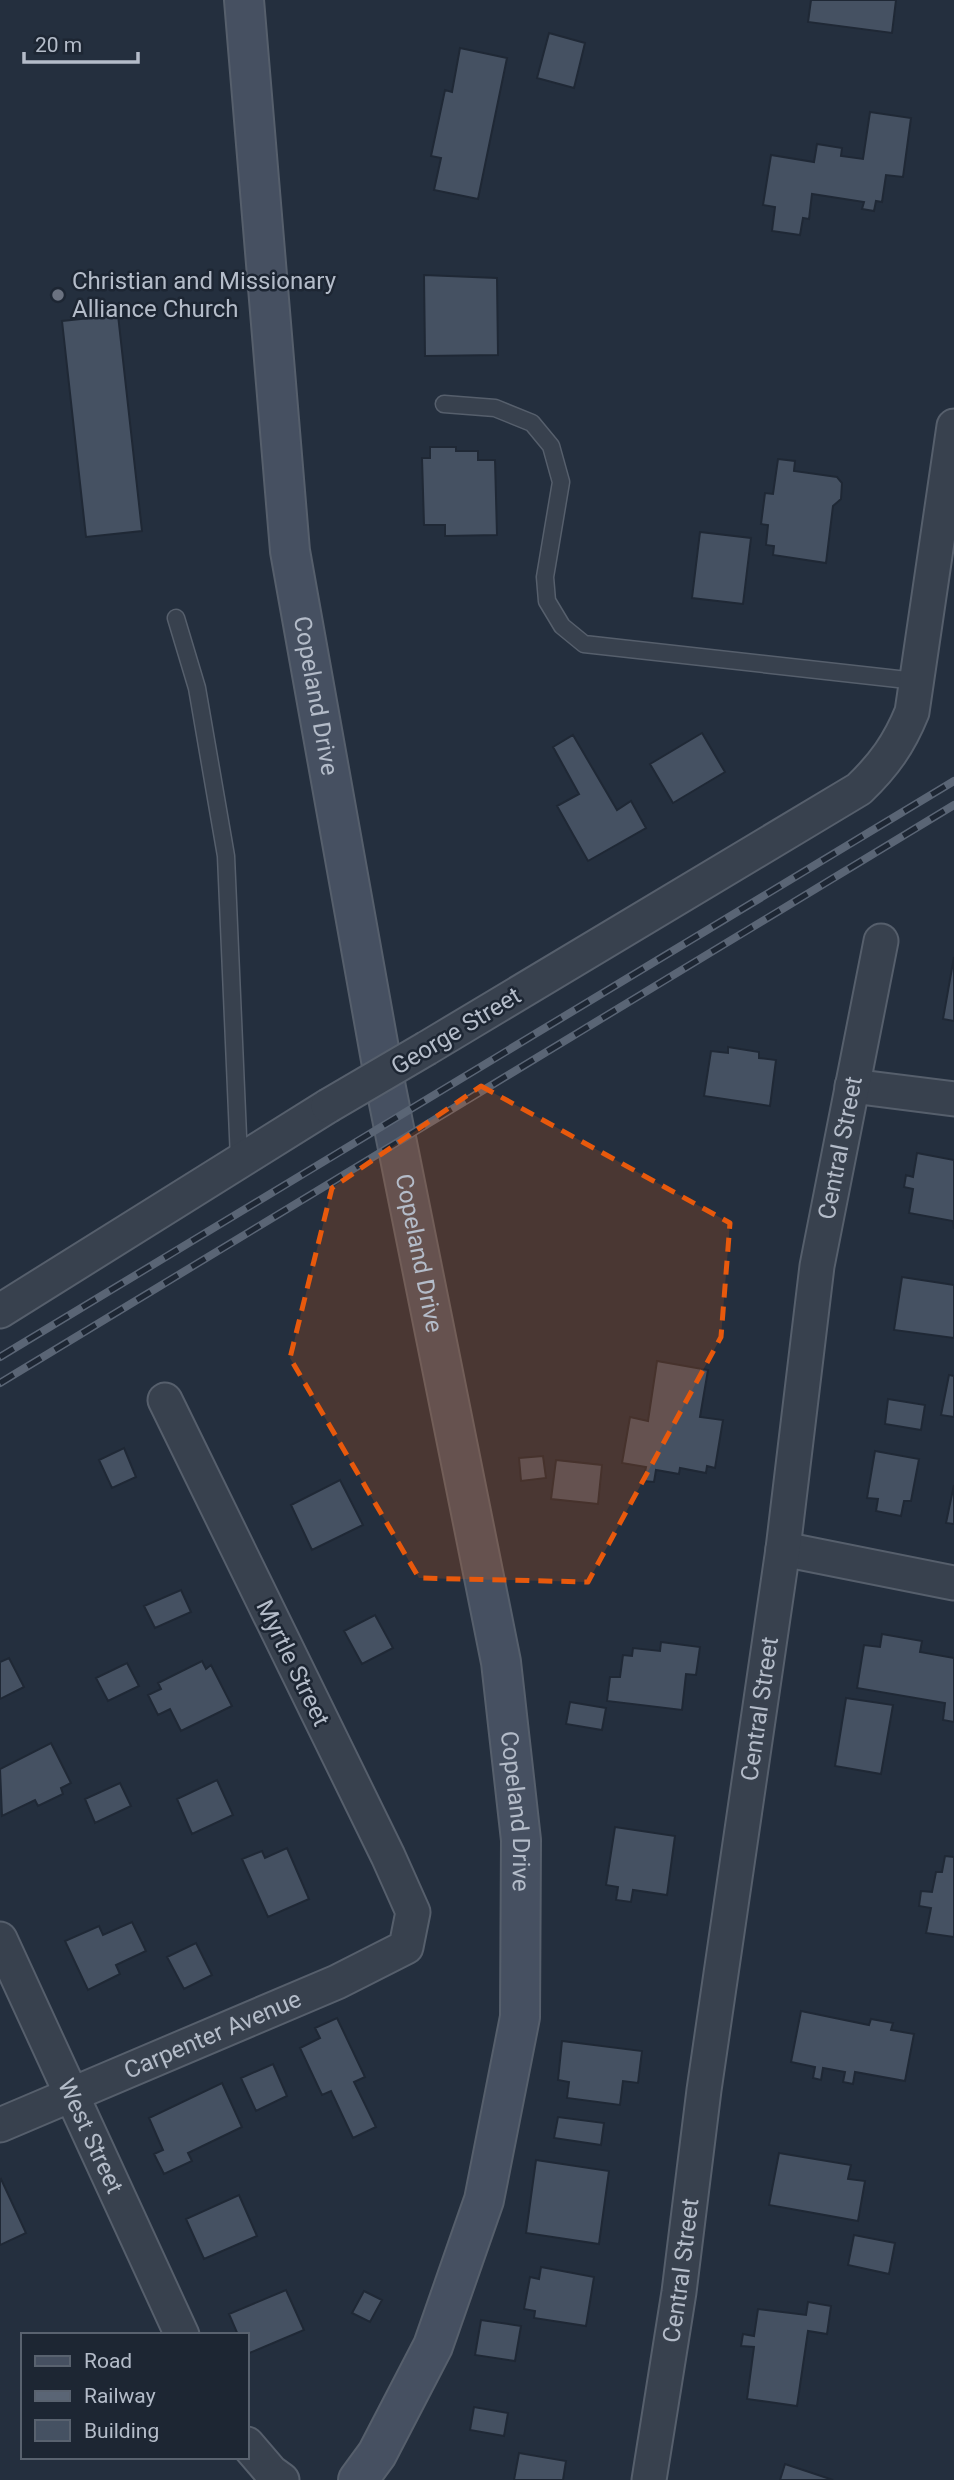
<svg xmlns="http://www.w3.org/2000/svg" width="954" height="2480" viewBox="0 0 954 2480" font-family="Roboto,sans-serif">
<rect width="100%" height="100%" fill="#242f3e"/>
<!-- building -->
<path fill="#455162" stroke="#1f2835" stroke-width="2" d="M811 0H896L892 33 808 22Z
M549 33 585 43 574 88 537 78Z
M460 48 507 58 478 199 434 190 441 158 431 156 445 90 452 92Z
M870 112 911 118 903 177 886 175 882 202 876 201 874 211 862 209 864 202 812 194 809 219 803 218 800 235 772 231 775 207 763 205 771 155 814 162 817 144 842 148 841 156 863 159Z
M424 275 497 278 498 355 425 356Z
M118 315 142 531 86 537 62 321Z
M430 447H456V451H478V460H495L497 535 445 536V525H424L422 458H430Z
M778 459 795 461 794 471 837 477 842 483 841 499 833 506 826 563 773 555 774 546 766 545 768 525 761 524 765 493 773 494Z
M700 532 751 538 743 604 692 598Z
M702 733 725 772 673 803 650 764Z
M573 735 617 810 631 801 646 828 588 861 557 806 579 794 553 747Z
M954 957V1021L943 1019Z
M728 1047 759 1052V1058L776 1060 770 1106 704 1096 711 1051 728 1053Z
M917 1153 954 1160V1229L953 1221 909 1213 913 1189 904 1187 906 1175 913 1177Z
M902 1277 954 1285V1338L894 1330Z
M657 1361 708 1370 700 1417 723 1420 715 1468 707 1466 706 1473 680 1468 679 1474 656 1470 654 1482 643 1481 646 1467 622 1463 630 1417 648 1421Z
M949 1375 954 1376V1417L941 1415Z
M888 1399 925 1405 921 1430 885 1424Z
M124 1448 136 1477 112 1488 99 1460Z
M875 1451 919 1459 911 1501H904L901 1516 876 1511 878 1499 867 1498Z
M543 1456 546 1478 521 1481 519 1458Z
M556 1460 602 1465 598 1504 551 1499Z
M340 1480 363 1525 312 1550 291 1505Z
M954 1485V1524L946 1523Z
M181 1590 191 1612 155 1628 144 1606Z
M375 1615 393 1648 362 1664 344 1631Z
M882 1634 922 1641 920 1652 954 1658V1722L943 1720 945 1703 857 1688 864 1645 880 1647Z
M661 1642 700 1647 696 1675 686 1674 682 1710 607 1701 610 1677H620L623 1655 632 1656 633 1648 660 1651Z
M9 1658 24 1687 0 1699V1662Z
M202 1661 206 1669 211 1665 232 1706 181 1731 170 1709 158 1715 148 1695 161 1689 158 1683Z
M127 1663 139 1686 108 1701 96 1678Z
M846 1698 893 1705 881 1774 835 1766Z
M570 1702 606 1708 602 1730 566 1724Z
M51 1743 71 1783 61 1788 63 1794 38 1806 35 1800 2 1816 0 1769Z
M217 1780 233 1815 192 1834 177 1799Z
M120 1783 131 1806 95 1823 85 1799Z
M615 1827 675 1836 667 1895 633 1890 631 1902 616 1900 618 1887 606 1885Z
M287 1848 309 1899 268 1917 242 1859 262 1851 265 1858Z
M945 1856 954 1857V1937L926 1933 931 1908 919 1906 921 1891 932 1892 936 1872H942Z
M132 1922 146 1951 116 1965 120 1974 88 1990 65 1941 99 1926 103 1935Z
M196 1943 212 1975 184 1989 167 1957Z
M801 2011 869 2025 871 2019 893 2023 891 2030 914 2034 905 2081 855 2072 853 2084 843 2082 845 2072 823 2068 821 2080 813 2078 815 2067 791 2062Z
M337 2018 365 2077 354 2082 376 2127 353 2138 331 2091 322 2095 300 2048 320 2038 315 2028Z
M562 2041 642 2051 638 2083 623 2081 620 2105 567 2098 569 2082 558 2080Z
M273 2064 287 2096 256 2111 241 2078Z
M222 2083 242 2127 188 2153 192 2161 164 2174 154 2154 163 2150 149 2118Z
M558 2117 604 2123 601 2145 554 2138Z
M779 2153 851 2165 848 2179 865 2181 858 2221 769 2205Z
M536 2160 609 2171 599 2244 526 2233Z
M1 2179 26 2233 0 2245V2180Z
M239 2195 257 2236 204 2259 186 2219Z
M854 2235 895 2243 889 2274 848 2265Z
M541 2267 594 2277 586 2326 534 2318 535 2311 524 2309 530 2277 539 2279Z
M286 2290 304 2330 247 2354V2335H238L229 2314Z
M364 2291 382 2300 370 2322 352 2313Z
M808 2302 831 2306 827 2334 808 2331 797 2406 747 2399 754 2347 741 2346 743 2334 754 2336 758 2309 806 2315Z
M481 2320 521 2326 515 2361 475 2355Z
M474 2407 508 2413 504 2436 470 2430Z
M519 2453 566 2461 563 2480H514Z
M785 2464 833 2480H780Z"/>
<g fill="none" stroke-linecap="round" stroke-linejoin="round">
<!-- lane casing -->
<g stroke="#565f6c" stroke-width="19">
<path id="lane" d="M444 404 495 408 532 423 551 446 561 482 545 577 547 601 562 626 584 644 916 681
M176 618 197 688 226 856 239 1159"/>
</g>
<!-- street casing -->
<g stroke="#565f6c" stroke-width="37">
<g id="street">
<path d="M427 1048 859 789C884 765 899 744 912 712L954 426"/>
<path d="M852 1086 954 1099"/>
<path d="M0 1311 328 1106"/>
<path d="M783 1549 954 1583"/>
<path id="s1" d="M0 1939 182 2335"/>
<path id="s2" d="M0 2125 337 1982 406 1947 413 1912 388 1856 165 1400"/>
<path d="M247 2444 271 2472 282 2480"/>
<path id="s3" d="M649 2480 679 2292 704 2090 783 1549 817 1266 881 941"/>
</g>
</g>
<!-- secondary casing -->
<g stroke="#565f6c" stroke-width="42">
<g id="secondary">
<path id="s4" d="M244 0 290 551 386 1088 501 1662 521 1840 520 2017 484 2200 433 2346 377 2454 358 2480"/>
</g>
</g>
<!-- lane -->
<use href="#lane" stroke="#38414e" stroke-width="16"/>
<!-- street -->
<use href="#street" stroke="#38414e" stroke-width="33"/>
<!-- secondary -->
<use href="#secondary" stroke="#465061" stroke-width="38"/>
<!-- rail casing -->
<g stroke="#5a6575" stroke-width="8">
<path id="rail" d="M0 1357 954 781
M0 1383 954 805"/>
</g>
<!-- rail -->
<use href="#rail" stroke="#1d2633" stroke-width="5" stroke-dasharray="16" stroke-linecap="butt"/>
<!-- street-bridge casing -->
<g stroke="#565f6c" stroke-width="37" stroke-linecap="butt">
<path id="street-bridge" d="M328 1106 427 1048"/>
</g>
<!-- street-bridge -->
<use href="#street-bridge" stroke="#38414e" stroke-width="33"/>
</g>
<!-- marked area -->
<path fill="#e8590c" fill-opacity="0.2" stroke="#e8590c" stroke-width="5" stroke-dasharray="14 9" stroke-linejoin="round" d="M481 1086 730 1223 721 1337 588 1582 419 1578 290 1358 332 1188Z"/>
<!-- markers -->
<circle fill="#6b7280" stroke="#1d2633" stroke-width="2.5" cx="58" cy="295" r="7"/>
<g text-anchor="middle" stroke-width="5" stroke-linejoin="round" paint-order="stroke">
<!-- poi labels -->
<g font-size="24" fill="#b4bcc9" stroke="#1d2633" text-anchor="start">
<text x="72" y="289">Christian and Missionary<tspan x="72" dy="28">Alliance Church</tspan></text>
</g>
<!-- street labels -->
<g font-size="24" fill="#b4bcc9" stroke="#1d2633">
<text dy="8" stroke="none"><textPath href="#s4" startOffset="700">Copeland Drive</textPath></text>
<text transform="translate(456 1031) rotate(-31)" y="8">George Street</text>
<text dy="8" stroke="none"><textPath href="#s3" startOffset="1346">Central Street</textPath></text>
<text dy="8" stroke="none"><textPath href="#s4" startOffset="1267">Copeland Drive</textPath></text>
<text transform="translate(293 1663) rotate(64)" y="8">Myrtle Street</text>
<text dy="8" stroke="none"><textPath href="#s3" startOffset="779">Central Street</textPath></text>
<text dy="8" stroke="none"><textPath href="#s4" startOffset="1834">Copeland Drive</textPath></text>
<text dy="8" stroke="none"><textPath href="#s2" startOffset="231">Carpenter Avenue</textPath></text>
<text dy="8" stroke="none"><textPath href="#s1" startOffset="217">West Street</textPath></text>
<text dy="8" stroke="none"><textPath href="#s3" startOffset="212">Central Street</textPath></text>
</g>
</g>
<!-- legend -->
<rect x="21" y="2333" width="228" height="126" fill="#1d2633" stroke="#59626f" stroke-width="2"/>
<rect x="35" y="2356" width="35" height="10" fill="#465061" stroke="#59626f" stroke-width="2"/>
<text x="84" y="2368" font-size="21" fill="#b4bcc9">Road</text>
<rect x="35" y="2391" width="35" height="10" fill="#5a6575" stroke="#59626f" stroke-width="2"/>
<text x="84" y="2403" font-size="21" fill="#b4bcc9">Railway</text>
<rect x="35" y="2420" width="35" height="21" fill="#455162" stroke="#59626f" stroke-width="2"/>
<text x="84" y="2438" font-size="21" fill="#b4bcc9">Building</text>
<!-- scale -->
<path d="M24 52v10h114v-10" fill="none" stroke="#b4bcc9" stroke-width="3.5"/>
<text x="35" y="52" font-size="21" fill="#b4bcc9" stroke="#1d2633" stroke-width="5" paint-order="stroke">20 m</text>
</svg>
